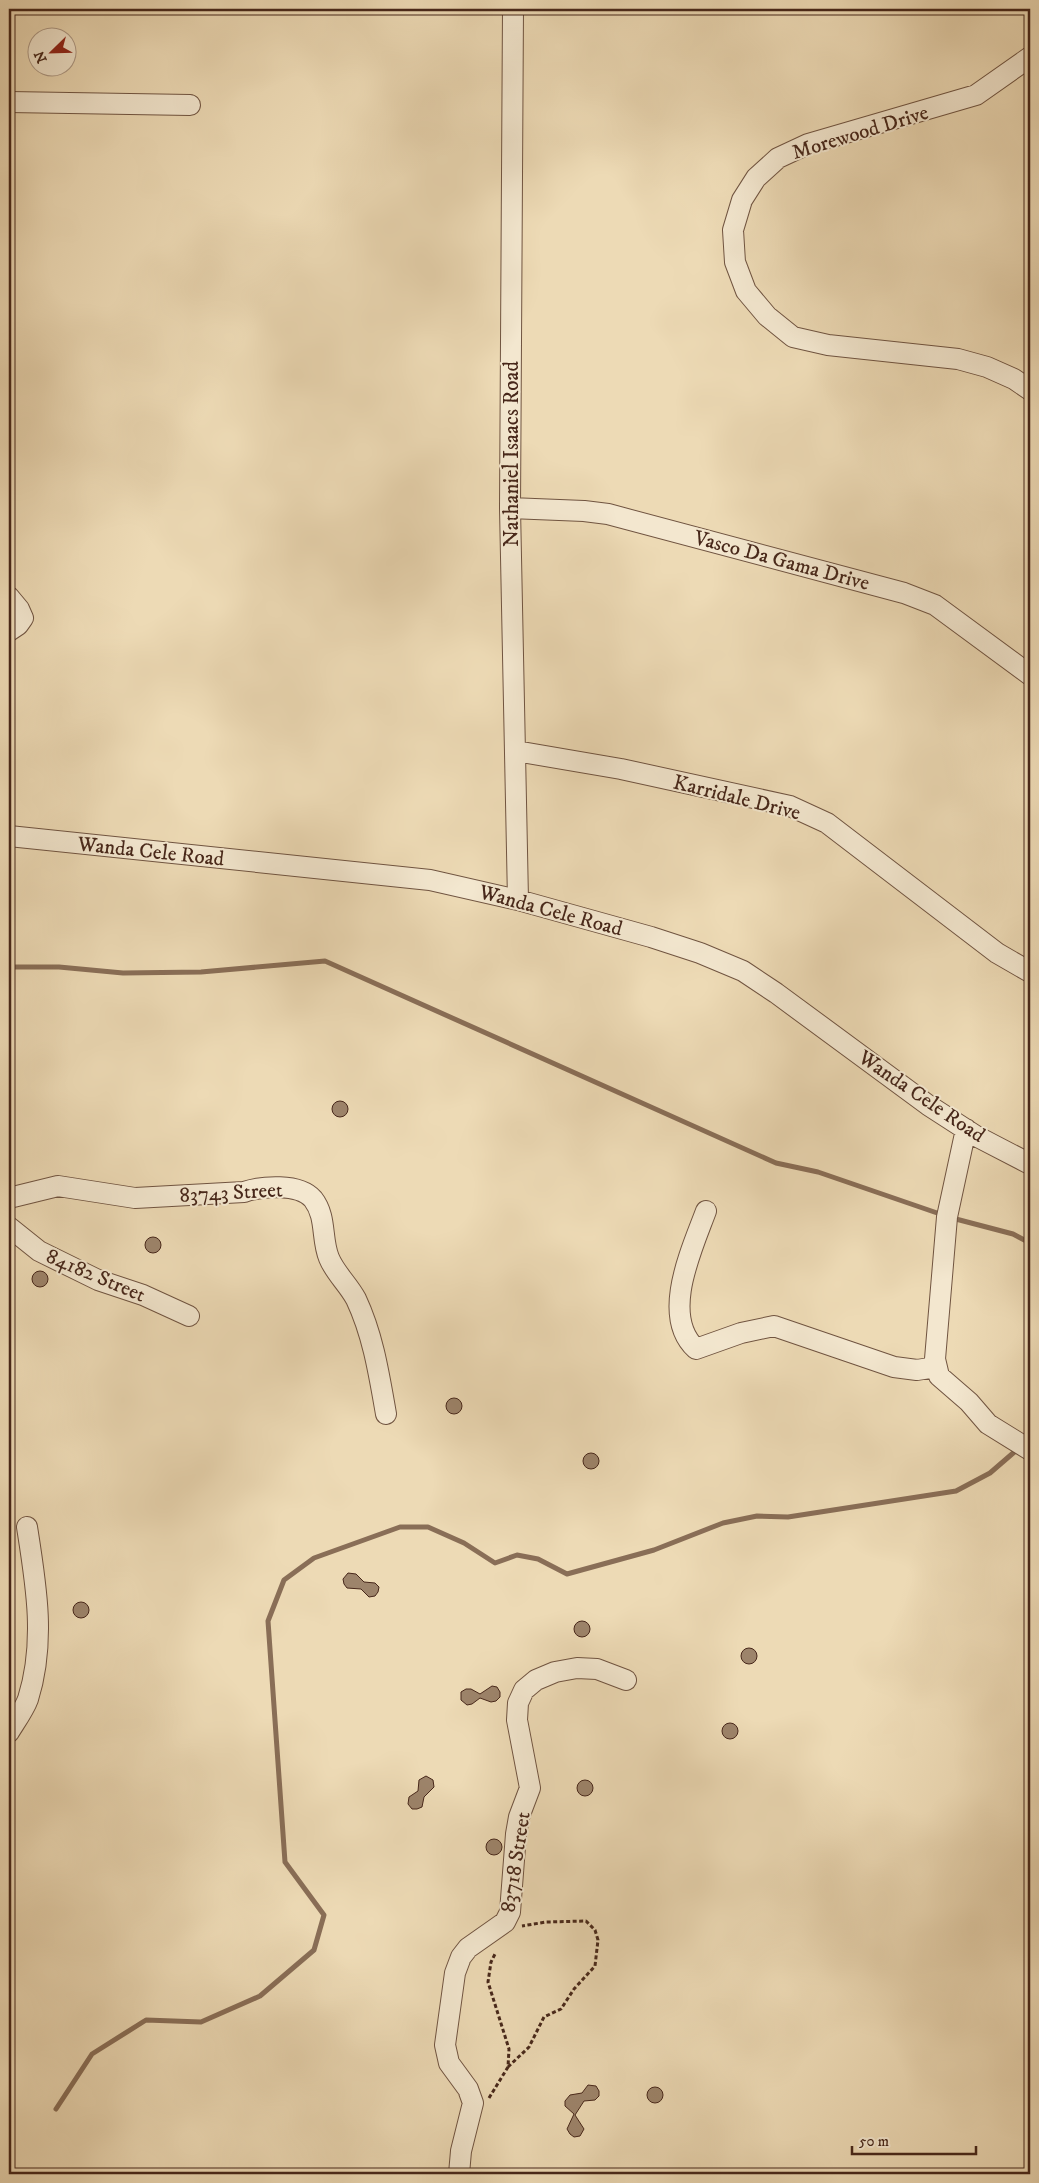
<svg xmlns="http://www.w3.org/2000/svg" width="1039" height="2183" viewBox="0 0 1039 2183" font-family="'IM FELL DW Pica',serif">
<rect width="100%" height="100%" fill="#eddab5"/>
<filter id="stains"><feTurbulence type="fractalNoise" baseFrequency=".004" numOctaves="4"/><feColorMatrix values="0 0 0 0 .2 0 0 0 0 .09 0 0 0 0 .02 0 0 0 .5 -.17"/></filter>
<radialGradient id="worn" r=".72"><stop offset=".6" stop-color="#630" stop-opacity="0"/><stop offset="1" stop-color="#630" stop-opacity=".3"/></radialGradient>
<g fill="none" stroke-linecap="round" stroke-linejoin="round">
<!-- stream -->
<path stroke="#896e57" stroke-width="5" d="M9 967H59L123 973 201 972 325 961 776 1163 818 1172 943 1215
M952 1218 1013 1234 1030 1243
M56 2109 92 2054 146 2020 201 2022 260 1996 314 1950 324 1915 285 1862 268 1621 284 1580 314 1558 400 1527H428L464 1543 495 1563 517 1555 538 1559 567 1574 654 1550 723 1523 757 1516 788 1517 956 1491 990 1473 1019 1448"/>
</g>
<!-- building -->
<path fill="#9d846b" stroke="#47271a" d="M332 1109a8 8 0 1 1 16 0a8 8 0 1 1-16 0Z
M145 1245a8 8 0 1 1 16 0a8 8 0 1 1-16 0Z
M32 1279a8 8 0 1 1 16 0a8 8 0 1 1-16 0Z
M446 1406a8 8 0 1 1 16 0a8 8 0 1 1-16 0Z
M583 1461a8 8 0 1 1 16 0a8 8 0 1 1-16 0Z
M348 1573 356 1574 364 1582 375 1583 379 1587 378 1592 375 1596 369 1597 361 1589 347 1588 344 1584 343 1579Z
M73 1610a8 8 0 1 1 16 0a8 8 0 1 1-16 0Z
M574 1629a8 8 0 1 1 16 0a8 8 0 1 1-16 0Z
M741 1656a8 8 0 1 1 16 0a8 8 0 1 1-16 0Z
M492 1686 497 1687 500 1692V1697L496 1701 491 1702 480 1698 472 1704 467 1705 461 1700V1692L466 1689H471L480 1694Z
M722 1731a8 8 0 1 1 16 0a8 8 0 1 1-16 0Z
M426 1776 433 1780 434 1787 424 1797 422 1807 417 1809H412L408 1804 409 1797 418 1791 419 1780Z
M577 1788a8 8 0 1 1 16 0a8 8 0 1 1-16 0Z
M486 1847a8 8 0 1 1 16 0a8 8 0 1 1-16 0Z
M588 2085 596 2086 599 2091V2096L595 2100 584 2101 575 2115 584 2129 580 2136 574 2137 570 2134 567 2129 574 2114 565 2106V2101L570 2095 582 2093Z
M647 2095a8 8 0 1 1 16 0a8 8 0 1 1-16 0Z"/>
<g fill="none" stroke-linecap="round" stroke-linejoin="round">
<!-- street casing -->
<g stroke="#705441" stroke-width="22">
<path id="street" d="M513 9 510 508 518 900
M1030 57 976 95 808 144 778 158 756 178 742 200 733 230 735 262 746 291 767 316 793 337 828 345 958 359 987 367 1014 379 1030 390
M9 102 190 105
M510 508 584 511 608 514 904 593 935 605 1030 675
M9 597 19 609 23 618 18 625 9 631
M516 751 621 769 790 806 827 823 997 953 1030 972
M9 836 430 880 518 900 651 937 700 953 743 971 776 993 928 1105 976 1136 1030 1164
M966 1129 947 1217 935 1359 939 1376 969 1402 988 1424 1030 1450
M9 1198 58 1186 135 1198 244 1192C262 1186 299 1183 313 1199 327 1217 321 1239 329 1258 335 1273 348 1284 356 1299 373 1335 379 1374 386 1414
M706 1211C692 1249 660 1316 696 1349L741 1333 774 1326 894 1367 917 1370 936 1367
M9 1227 39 1251 98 1280 143 1295 189 1316
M9 1732C15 1722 24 1710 28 1699 46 1642 36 1584 27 1527
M459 2174 461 2151 473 2103 468 2089 449 2063 445 2045 455 1973 461 1957 468 1948 505 1922 510 1912 516 1834 519 1817 530 1788 517 1720 518 1703 524 1690 536 1680 555 1672 577 1668 597 1669 626 1680"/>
</g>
<!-- path -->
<path stroke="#47271a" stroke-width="3" stroke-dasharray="4 2.5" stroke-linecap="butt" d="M508 2067 529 2047 544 2017 561 2009 574 1989 595 1966 598 1940 595 1930 586 1921 546 1922 522 1926
M489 2098 508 2067 509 2049 488 1982 491 1962 496 1952"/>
<!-- street -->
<use href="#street" stroke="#f3e7cf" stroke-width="20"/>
</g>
<g text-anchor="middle" stroke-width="4" stroke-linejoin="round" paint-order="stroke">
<!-- street labels -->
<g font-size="21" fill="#47271a" stroke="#f3e7cf">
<text transform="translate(860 132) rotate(-17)" y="7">Morewood Drive</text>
<text transform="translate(511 454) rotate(-90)" y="7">Nathaniel Isaacs Road</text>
<text transform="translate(782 560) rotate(15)" y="7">Vasco Da Gama Drive</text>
<text transform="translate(737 797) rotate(14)" y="7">Karridale Drive</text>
<text transform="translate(151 851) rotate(6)" y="7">Wanda Cele Road</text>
<text transform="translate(551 910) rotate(15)" y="7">Wanda Cele Road</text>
<text transform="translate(922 1096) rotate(34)" y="7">Wanda Cele Road</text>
<text transform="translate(231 1192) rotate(-3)" y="7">83743 Street</text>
<text transform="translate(96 1275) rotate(23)" y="7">84182 Street</text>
<text transform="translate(515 1862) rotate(-81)" y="7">83718 Street</text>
</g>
</g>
<!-- margin -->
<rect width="1039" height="2183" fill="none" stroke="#eddab5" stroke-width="30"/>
<rect x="10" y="10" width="1019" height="2163" fill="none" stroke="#47271a" stroke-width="2.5"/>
<rect x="15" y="15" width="1009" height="2153" fill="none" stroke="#47271a"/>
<!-- north arrow -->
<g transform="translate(52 52) rotate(247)"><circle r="24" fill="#f3e7cf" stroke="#ae9a87"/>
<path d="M0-4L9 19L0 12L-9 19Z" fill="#8f2418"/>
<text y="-8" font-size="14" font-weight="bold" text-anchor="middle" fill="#47271a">N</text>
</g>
<!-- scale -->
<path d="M852 2146v8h124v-8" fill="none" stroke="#47271a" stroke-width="2.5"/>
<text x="859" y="2146" font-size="15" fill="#47271a" stroke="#f3e7cf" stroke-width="4" paint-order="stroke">50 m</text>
<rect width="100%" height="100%" filter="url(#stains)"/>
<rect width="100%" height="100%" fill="url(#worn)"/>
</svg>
